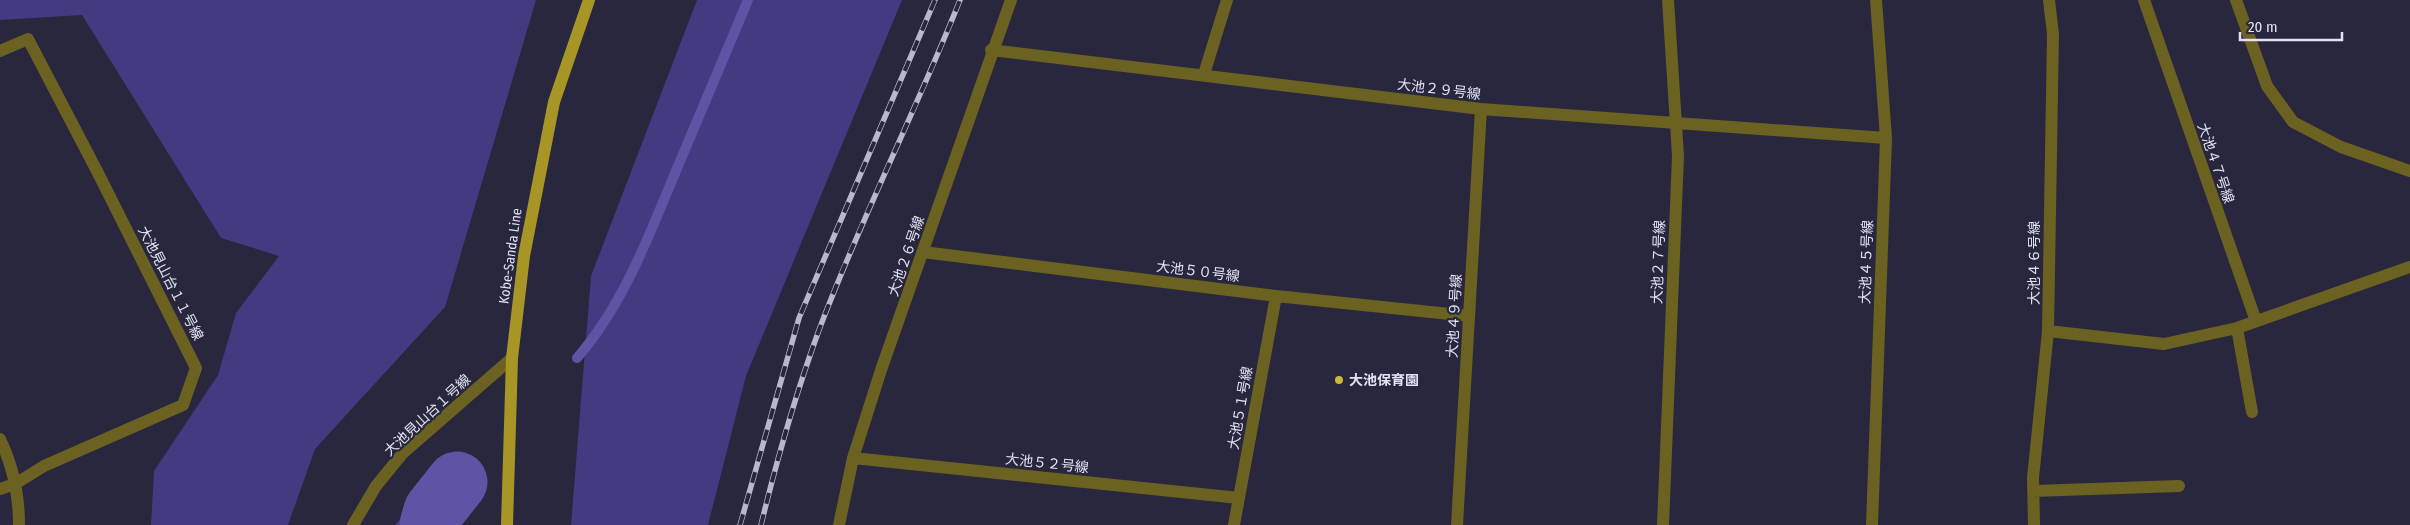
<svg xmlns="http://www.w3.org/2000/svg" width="2410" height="525" viewBox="0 0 2410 525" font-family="'Fira Sans Condensed','Noto Sans JP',sans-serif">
<rect width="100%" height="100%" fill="#28273e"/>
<!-- green -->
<path fill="#433a81" d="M0 0H536L445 307 315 449 288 525H151L154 471 218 375 236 313 279 256 221 238 82 15 0 20Z
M697 0H902L746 376 708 525H571L591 276Z
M423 493 430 525H395Z"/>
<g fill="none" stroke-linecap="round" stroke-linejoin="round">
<!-- stream -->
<path stroke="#5d54a6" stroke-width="10" d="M577 358C622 306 647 241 673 178 698 119 723 59 748 0"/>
<!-- river -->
<path stroke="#5d54a6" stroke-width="61" d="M430 525 434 511 457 482"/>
<!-- street -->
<path stroke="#6b6121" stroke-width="12" d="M2144 0 2256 321
M2236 0 2267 86 2293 122 2341 147 2410 171
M991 50 1481 109 1886 138
M0 51 28 39 98 173 196 368 183 405 44 466 15 484 0 489
M1204 74 1227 0
M923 252 1276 296 1469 316
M2237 328 2252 412
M2048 331 2164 344 2237 328 2410 267
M0 439C13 466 19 496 19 525
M853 458 1239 498
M2033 491 2179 486
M353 525 376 486 403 453 512 358
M839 525 853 458 881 370 1011 0
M1234 525 1276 296
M1457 525 1481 109
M1663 525 1678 156 1668 0
M1872 525 1886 138 1876 0
M2034 525 2033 478 2048 331 2053 34 2049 0"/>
<!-- primary -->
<path stroke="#a79625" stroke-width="12" d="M507 525 512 358 524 256 554 102 589 0"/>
<!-- rail casing -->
<g stroke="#b7b8c9" stroke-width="5.5">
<path id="rail" d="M740 525 799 318 935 0
M761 525C777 459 796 393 819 330 861 218 916 111 960 0"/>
</g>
<!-- rail -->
<use href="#rail" stroke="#28273e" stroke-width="4" stroke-dasharray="11" stroke-linecap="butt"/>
</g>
<!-- markers -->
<circle fill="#cdb938" stroke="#28273e" stroke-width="2" cx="1339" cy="380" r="5"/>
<g text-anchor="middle" stroke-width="4.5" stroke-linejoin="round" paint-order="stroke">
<!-- street labels -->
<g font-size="14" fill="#e2e3f2" stroke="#28273e">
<text transform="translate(1439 89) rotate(7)" y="5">大池２９号線</text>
<text transform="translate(2216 163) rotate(71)" y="5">大池４７号線</text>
<text transform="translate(510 256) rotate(-82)" y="5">Kobe-Sanda Line</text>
<text transform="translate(906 256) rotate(-71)" y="5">大池２６号線</text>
<text transform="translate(1658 262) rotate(-88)" y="5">大池２７号線</text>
<text transform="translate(1866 262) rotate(-88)" y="5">大池４５号線</text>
<text transform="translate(2034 263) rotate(-90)" y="5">大池４６号線</text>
<text transform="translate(1198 271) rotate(7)" y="5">大池５０号線</text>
<text transform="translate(171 283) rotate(63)" y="5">大池見山台１１号線</text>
<text transform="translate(1454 316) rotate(-87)" y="5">大池４９号線</text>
<text transform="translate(1240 408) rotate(-80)" y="5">大池５１号線</text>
<text transform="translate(427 415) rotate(-43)" y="5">大池見山台１号線</text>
<text transform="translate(1047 463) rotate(6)" y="5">大池５２号線</text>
</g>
<!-- poi labels -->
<g font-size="14" font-weight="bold" fill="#e2e3f2" stroke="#28273e" text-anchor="start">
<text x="1349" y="385">大池保育園</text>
</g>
</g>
<!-- scale -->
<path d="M2240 32v8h102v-8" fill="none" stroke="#e2e3f2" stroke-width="2.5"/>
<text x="2248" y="32" font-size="15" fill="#e2e3f2" stroke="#28273e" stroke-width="4" paint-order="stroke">20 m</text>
</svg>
